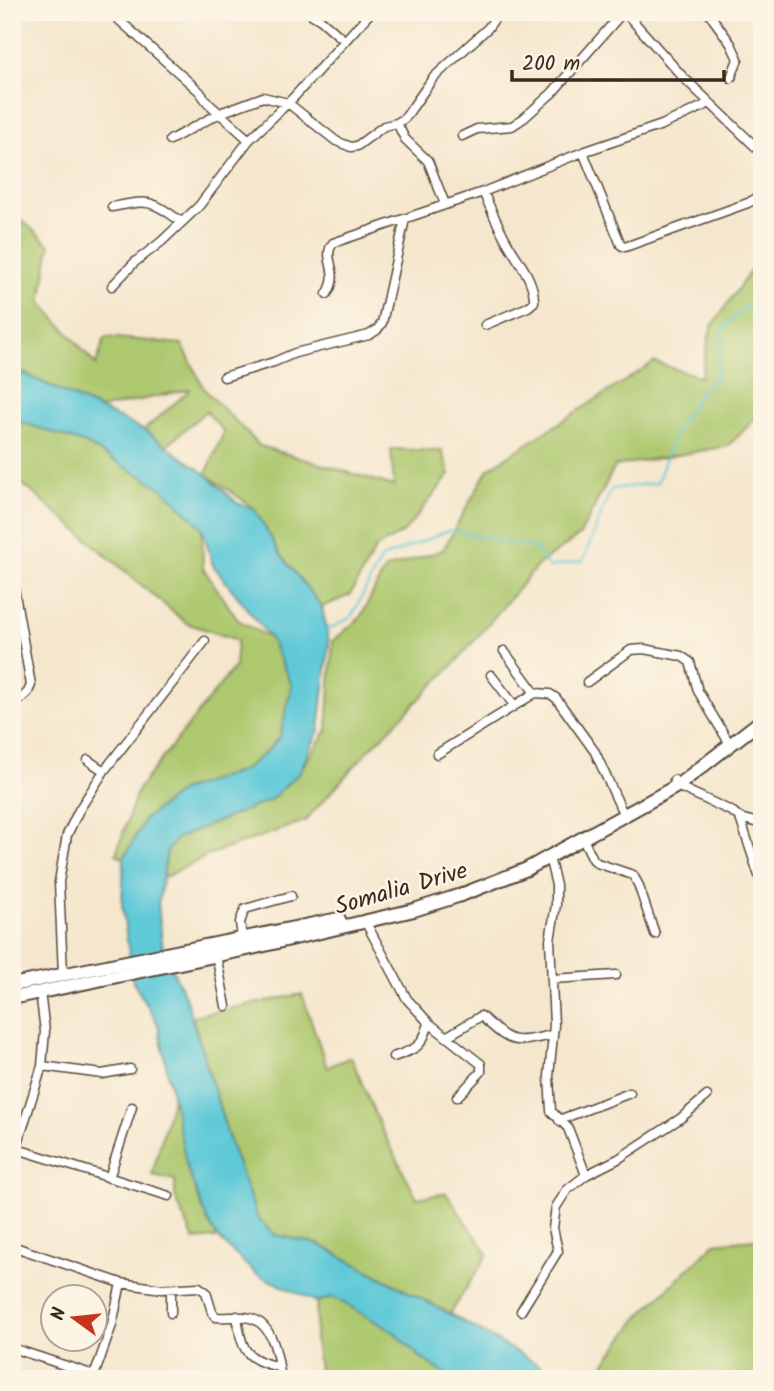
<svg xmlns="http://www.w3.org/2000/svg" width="774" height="1391" viewBox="0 0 774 1391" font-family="Kalam,sans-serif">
<rect width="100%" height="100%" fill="#fcf5e5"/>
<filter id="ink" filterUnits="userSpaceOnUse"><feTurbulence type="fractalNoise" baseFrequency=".0143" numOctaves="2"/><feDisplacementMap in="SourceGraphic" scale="14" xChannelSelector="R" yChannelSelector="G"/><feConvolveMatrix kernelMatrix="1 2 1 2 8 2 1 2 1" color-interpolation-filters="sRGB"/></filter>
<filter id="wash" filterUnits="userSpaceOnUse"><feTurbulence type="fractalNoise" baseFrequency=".00686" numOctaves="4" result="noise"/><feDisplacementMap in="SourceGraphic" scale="28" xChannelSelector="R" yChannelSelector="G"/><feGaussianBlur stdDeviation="1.57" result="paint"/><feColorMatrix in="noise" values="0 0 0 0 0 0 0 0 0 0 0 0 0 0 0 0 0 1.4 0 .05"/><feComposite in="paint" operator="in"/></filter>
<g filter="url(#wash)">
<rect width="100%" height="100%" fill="#f5e7ce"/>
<!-- green -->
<path fill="#adc86e" stroke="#747946" stroke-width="2" d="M12 212 50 245 41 302 96 365 105 337 182 344 204 389 260 446 394 486 391 449 442 451 450 474 405 531 376 548 350 595 322 607 280 554 254 508 206 474 224 432 206 411 166 446 144 430 191 389 100 409 12 368Z
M762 254V412L728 446 615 466 580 535 538 565 457 661 367 752 305 821 211 854 163 878 167 851 177 838 270 800 299 772 327 730 333 641 360 618 385 569 443 550 488 469 654 362 701 377 711 328Z
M20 420 86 444 163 489 202 527 203 568 238 620 270 638 292 685 280 737 265 753 242 771 181 791 145 819 124 858 116 854 138 789 235 666 237 640 186 623 12 475V431Z
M302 994 327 1067 351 1057 381 1128 417 1198 446 1193 488 1254 450 1314 318 1244 275 1235 258 1219 232 1149 192 1016Z
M173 1096C183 1145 191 1195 218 1238L194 1240 175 1197V1180L152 1175Z
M762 1238V1379H593L640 1316 715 1243Z
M333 1297 394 1332 419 1356 452 1379H320L315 1339 317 1302Z"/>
<!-- water -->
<path fill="#5fc9d8" stroke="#4d7a7b" stroke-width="2" d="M12 368 144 430 206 474 238 504 254 508 280 554 322 607 329 643 319 730 299 773 270 800 177 838 167 851 158 905 163 951 185 996 232 1149 258 1219 275 1235 318 1244 450 1314 546 1369 554 1379H452L419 1356 394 1332 333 1297 317 1302 256 1274 218 1238 207 1220 187 1168 158 1024 133 982 122 905 124 858 145 819 181 791 242 771 265 753 280 737 292 685 270 638 213 565 202 527 163 489 86 444 12 419Z"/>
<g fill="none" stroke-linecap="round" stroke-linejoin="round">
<!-- stream -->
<path stroke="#5fc9d8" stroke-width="2" d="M326 631 351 617 382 558 450 530 535 548 549 567 583 561 611 489 657 483 676 430 701 391 716 377 723 329 744 308 762 303"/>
</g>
</g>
<g filter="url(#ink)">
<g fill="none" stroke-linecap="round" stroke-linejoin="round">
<!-- minor casing -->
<g stroke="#574638" stroke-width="11">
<path id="minor" d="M110 12 199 91 208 103 249 140
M308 12 321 20 345 41
M625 12 682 76 762 153
M708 12 731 44 738 59 731 78
M397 123 405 139 428 161 445 204
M462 136 477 129 512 126 524 118 552 93 623 12
M170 140 220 113 263 97 288 103 336 141 351 147 357 146 384 126 397 123 405 118 433 78 488 28 499 12
M583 152 621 245 625 247 748 203 762 195
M483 192C491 209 498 226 507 242 517 260 535 280 534 302L528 307 485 325
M112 207C148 200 150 199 180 221
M112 286 135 262 161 242 199 206 249 140 293 98 371 12
M327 294C342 271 321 259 333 243L483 192 583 152 662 125 710 103
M224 377 274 362 295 353 369 335 377 330 382 323 405 219
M12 577 31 685 28 692 12 707
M504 651 535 693
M491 675 514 705
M587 682 631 650 644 649 681 656 690 662 698 691 728 741
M437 754 535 693 550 694 556 698 595 752 622 811
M88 760 104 771
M674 780 677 786 733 812 740 818 762 885
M740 818 762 824
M583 839 593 859 597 863 633 875 638 884 655 934
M549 857 556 885V905L550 940 554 1025 549 1076 551 1111 568 1128 586 1175
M365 921 407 999 429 1023 481 1064V1072L457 1097
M242 938 240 922 245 909 291 896
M216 955 226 1006
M63 974 59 882 67 835 79 810 104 771 205 641
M552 979 616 975
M446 1037 481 1016C512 1044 511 1044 552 1035
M393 1057C416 1049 422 1048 429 1023
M42 1066 102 1074 130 1069
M559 1120 630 1093
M17 1149 169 1196
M12 1162 42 1066 45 1031 40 992
M109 1178 132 1107
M12 1246 121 1283 112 1325 93 1379
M121 1283 162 1289 199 1287 206 1292 212 1312 216 1317C228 1318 238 1315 250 1318 274 1324 278 1358 281 1379
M171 1289V1313
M521 1311 558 1251 553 1228 556 1207 567 1190 586 1175 618 1159 681 1118 707 1096
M237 1316C242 1350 244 1359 279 1367
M12 1348 94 1375"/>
</g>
<!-- primary casing -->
<g stroke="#574638" stroke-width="16">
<path id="primary" d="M12 985 339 919
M12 998 252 948 414 910 461 895 527 869 677 786 762 720"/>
</g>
<!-- minor -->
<use href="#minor" stroke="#fff" stroke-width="8"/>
<!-- primary -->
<use href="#primary" stroke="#fff" stroke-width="12"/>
</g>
</g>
<g text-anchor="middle" stroke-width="5" stroke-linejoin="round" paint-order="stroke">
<!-- street labels -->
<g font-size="24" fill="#3b2a1e" stroke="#fcf5e5">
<text transform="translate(401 888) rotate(-16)" y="8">Somalia Drive</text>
</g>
</g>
<!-- margin -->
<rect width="774" height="1391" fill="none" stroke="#fcf5e5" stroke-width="42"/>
<!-- north arrow -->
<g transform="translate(74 1318) rotate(285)"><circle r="33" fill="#fcf5e5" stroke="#afa495" stroke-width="2"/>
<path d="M0-5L12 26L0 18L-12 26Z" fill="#c8321e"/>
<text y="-10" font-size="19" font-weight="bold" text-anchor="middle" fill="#3b2a1e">N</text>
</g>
<!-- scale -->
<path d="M512 70v10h212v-10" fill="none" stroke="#3b2a1e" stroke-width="3.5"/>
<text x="522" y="70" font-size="21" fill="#3b2a1e" stroke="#fcf5e5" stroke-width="5" paint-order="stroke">200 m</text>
</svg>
